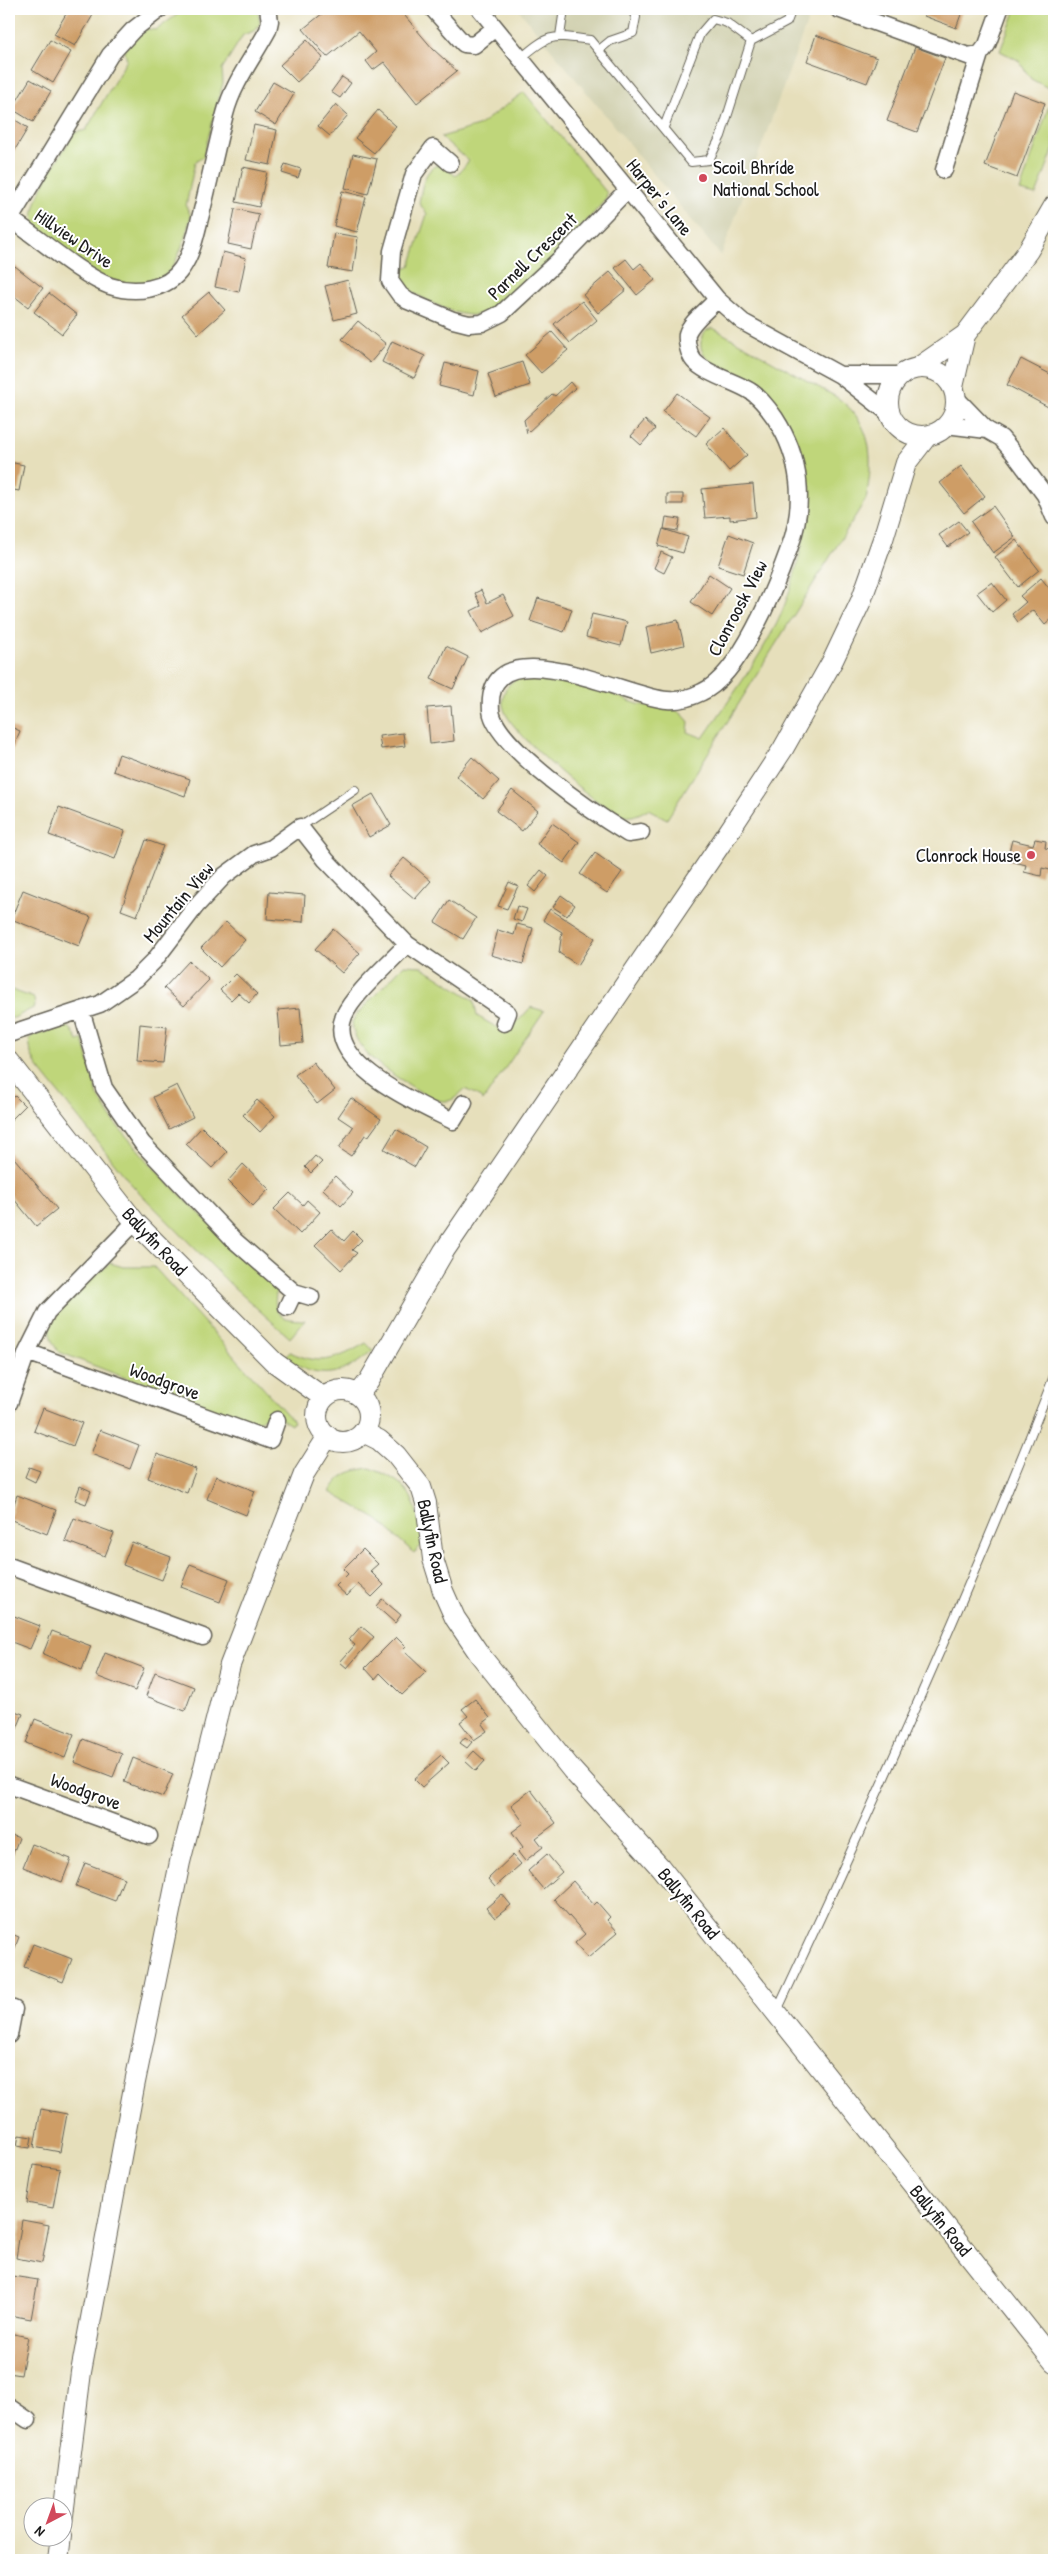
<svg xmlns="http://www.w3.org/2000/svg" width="1063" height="2569" viewBox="0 0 1063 2569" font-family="'Patrick Hand',sans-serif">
<rect width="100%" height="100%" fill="#fff"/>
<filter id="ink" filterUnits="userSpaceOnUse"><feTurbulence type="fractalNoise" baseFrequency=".02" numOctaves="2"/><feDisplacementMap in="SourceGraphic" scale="10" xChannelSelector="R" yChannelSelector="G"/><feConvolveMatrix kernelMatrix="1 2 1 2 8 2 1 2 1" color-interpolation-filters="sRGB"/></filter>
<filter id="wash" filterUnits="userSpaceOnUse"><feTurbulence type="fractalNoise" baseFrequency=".0096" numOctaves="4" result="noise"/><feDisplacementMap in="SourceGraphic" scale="20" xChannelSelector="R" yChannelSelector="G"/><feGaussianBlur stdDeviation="1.12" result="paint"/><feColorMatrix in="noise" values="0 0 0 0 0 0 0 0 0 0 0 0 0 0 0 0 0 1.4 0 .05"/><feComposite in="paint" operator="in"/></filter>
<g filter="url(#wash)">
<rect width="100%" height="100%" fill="#e6dfbb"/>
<!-- built -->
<path fill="#d2d1b1" d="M518 9H812L721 256Z"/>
<!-- green -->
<path fill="#bfd67a" stroke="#6e794b" d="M185 9H258L260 24 254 31 243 35 222 69 223 83 203 157 195 162 186 206 191 216C186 235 181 254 170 270 155 290 118 284 98 275 78 264 55 244 36 230 23 205 62 155 74 133L86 130 124 65 127 60 124 49 146 29 156 30Z
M1016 9H1054V148L1036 195 1020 191 1054 91 1031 79 1018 60 1000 51Z
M524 92 607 193 606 199C580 228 508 319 469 315 448 313 425 299 406 289L401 282 400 270 410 266 427 214 419 203C422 188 423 169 440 164L456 176 469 161 441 137 478 126Z
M713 328 838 398C873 424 874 458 866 499L667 819 648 809C640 814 629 819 620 815 596 806 514 735 505 712 496 690 515 673 537 673 552 673 581 681 596 687 609 692 624 700 638 704 658 709 675 702 689 722L688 732 703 738C729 700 756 664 777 623 789 598 797 567 803 540 808 517 813 492 806 469 796 429 772 400 739 376 729 369 714 366 706 357 698 348 700 338 707 330Z
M404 965 421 966 474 1000 477 1016 496 1027 507 1029 520 1019 531 1007 544 1011 483 1101 479 1096 465 1089C459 1094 454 1101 446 1101 436 1102 423 1093 414 1088 391 1073 354 1054 352 1022L356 1015Z
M9 989 34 998 35 1007 14 1018H9Z
M67 1026 72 1030 78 1041 83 1039 98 1096 114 1122 163 1178 277 1288C272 1314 278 1320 305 1320L290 1338 229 1283 132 1185 37 1066 31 1054 29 1039 33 1035Z
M110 1263 123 1267H154L293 1421 291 1425 283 1420 266 1416 254 1425 244 1424 59 1352C53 1345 48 1334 50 1324 54 1306 96 1276 110 1263Z
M366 1343 373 1350C345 1376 317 1383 285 1357L290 1352C321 1367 338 1359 366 1343Z
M370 1468C415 1485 415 1500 423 1544L414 1553 378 1520 330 1492C341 1473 350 1471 370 1468Z"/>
<g id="blocks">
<!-- building -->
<path fill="#ce9d66" d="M69 9H82L93 15 75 46 54 34Z
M328 9H399L433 49 457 71 417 103 384 62 373 70 366 61 376 52 359 31 327 57 303 29Z
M927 9H963L956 28 924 16Z
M816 35 877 58 867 83 807 61Z
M50 40 71 52 53 83 32 70Z
M307 40 323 58 297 82 280 65Z
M915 47 945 58 917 132 887 121Z
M342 77 351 83 340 98 331 92Z
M30 79 51 91 33 122 12 109Z
M273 82 294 94 276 125 255 112Z
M1013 91 1045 103 1017 178 985 166Z
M336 104 348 115 330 136 318 126Z
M378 110 396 126 374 153 355 138Z
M9 116 28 128 10 158H9Z
M254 125 277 130 270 165 246 160Z
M353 154 377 159 368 194 345 188Z
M285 164 301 169 298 178 282 173Z
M243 167 267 172 259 207 236 202Z
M342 191 366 197 357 232 334 226Z
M235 209 259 214 251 249 228 244Z
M334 233 358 237 353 272 328 268Z
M223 252 246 258 239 292 215 287Z
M626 259 634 269 641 263 655 280 637 295 615 268Z
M15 266 43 288 28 307 9 292V274Z
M610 272 626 290 598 313 583 295Z
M348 280 357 314 334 320 325 286Z
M209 292 225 310 198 334 182 315Z
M49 293 77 315 62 334 34 312Z
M582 301 597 320 570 343 554 324Z
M358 321 386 344 370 363 342 339Z
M552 332 568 350 541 373 525 355Z
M392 341 425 356 414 378 382 362Z
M1021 359 1054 376V400L1050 408 1007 385Z
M522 362 530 385 496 397 488 374Z
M445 363 479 371 474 395 439 386Z
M570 382 575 388 527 433 524 420 552 394 555 396Z
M677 393 710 417 696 436 663 412Z
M645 420 655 429 641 445 631 436Z
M724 428 747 455 729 471 706 444Z
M9 462 24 465 19 491 9 489Z
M961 466 985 496 964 513 940 483Z
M753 484 756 517 730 520V516L705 518 702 489Z
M667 494H683V504H667Z
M993 506 1015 537 993 553 971 522Z
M666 517 680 519 678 531 664 529Z
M959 521 968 532 948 547 939 535Z
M663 529 688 537 683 553 658 546Z
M729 534 753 543 743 574 718 566Z
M1016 540 1039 570 1018 587 995 557Z
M661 552 672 557 664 573 654 568Z
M709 574 730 588 712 616 691 602Z
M1041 578 1054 594V617L1045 625 1033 610 1018 622 1012 614 1026 602 1020 596Z
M992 582 1006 600 992 612 977 593Z
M481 590 487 603 503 595 514 616 482 633 471 611 481 606 475 593Z
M538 598 572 609 564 632 530 621Z
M592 614 627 622 621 646 586 637Z
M678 620 684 645 651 653 646 627Z
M446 646 468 657 453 689 431 679Z
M451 706 454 741 430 744 427 708Z
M9 726 20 731 9 758Z
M403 733 405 746 381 749 379 736Z
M119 754 190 779 185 796 113 771Z
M472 757 499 781 483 799 456 776Z
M512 790 538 811 522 831 496 811Z
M373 794 391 825 369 837 352 806Z
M59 807 125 831 115 859 49 835Z
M552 823 579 842 564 863 537 844Z
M1035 839 1046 841 1045 848 1054 850V871L1042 868 1041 876 1024 872 1026 865 1007 860 1012 840 1033 845Z
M146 840 163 846 137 916 121 910Z
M595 853 622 872 607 893 580 874Z
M404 858 431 881 415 899 388 876Z
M541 870 548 876 535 892 528 886Z
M509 882 518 886 507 909 498 906Z
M23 890 91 917 79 946 11 919Z
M269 892 305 895 303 922 267 919Z
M561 895 575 905 567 916 553 907Z
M449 900 476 918 463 939 435 922Z
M517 906 527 909 522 922 513 919Z
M550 909 595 938 578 965 559 953 562 932 543 920Z
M226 922 245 940 220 967 201 948Z
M517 924 533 928 523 964 491 955 498 930 514 935Z
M333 929 360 953 342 973 315 949Z
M189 961 209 980 184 1006 164 988Z
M236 974 257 994 249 1003 238 993 231 1000 220 990Z
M300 1008 303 1043 281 1045 278 1010Z
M140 1024 167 1027 163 1063 137 1061Z
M313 1062 335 1090 317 1104 295 1075Z
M177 1085 193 1117 169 1129 153 1097Z
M15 1096 25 1106 9 1122V1102Z
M351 1098 381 1119 368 1137 365 1135 351 1156 339 1148 353 1127 338 1117Z
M257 1100 275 1116 260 1132 243 1115Z
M202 1127 227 1152 212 1168 186 1144Z
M396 1129 426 1147 415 1167 384 1149Z
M9 1152 57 1209 36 1226 9 1193Z
M315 1156 322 1162 311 1173 305 1167Z
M243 1164 269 1189 253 1206 228 1181Z
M335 1176 353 1193 341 1206 323 1189Z
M290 1193 303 1205 307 1200 320 1212 300 1234 274 1209Z
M331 1229 344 1241 353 1231 362 1240 352 1250 357 1253 341 1270 315 1245Z
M43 1408 82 1423 73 1446 34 1431Z
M100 1430 139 1445 130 1469 91 1454Z
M157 1454 196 1469 187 1493 148 1478Z
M29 1467 40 1471 35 1482 25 1477Z
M216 1476 255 1491 246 1515 207 1499Z
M80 1486 91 1491 86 1504 75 1500Z
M17 1495 56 1510 47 1534 9 1519Z
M74 1518 114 1533 105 1556 65 1541Z
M132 1542 171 1557 162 1580 123 1565Z
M363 1549 378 1564 370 1571 384 1585 372 1597 358 1584 347 1596 336 1586 348 1574 343 1569Z
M190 1564 229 1579 220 1602 181 1587Z
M382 1599 401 1615 395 1623 376 1606Z
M9 1614 40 1626 30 1649 9 1641Z
M361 1626 374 1637 347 1668 340 1662 355 1645 349 1640Z
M52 1631 91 1646 82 1670 43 1654Z
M396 1637 406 1647 403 1650 426 1672 402 1695 380 1673 375 1679 365 1668Z
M105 1653 144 1668 135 1691 96 1676Z
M155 1672 194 1687 185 1711 146 1696Z
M475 1699 490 1718 482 1724 487 1731 474 1740 460 1722 468 1716 462 1709Z
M9 1709 23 1714 13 1738 9 1736Z
M35 1719 74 1734 65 1758 26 1743Z
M465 1737 472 1742 467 1748 460 1743Z
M83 1739 122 1754 113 1777 74 1762Z
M474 1751 485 1761 476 1771 465 1761Z
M441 1755 449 1763 422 1787 414 1779Z
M133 1758 173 1774 163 1797 124 1782Z
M531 1790 556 1823 536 1838 543 1847 525 1861 518 1852 523 1847 512 1832 524 1823 511 1805Z
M9 1834 19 1838 9 1864Z
M32 1844 71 1859 62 1882 23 1867Z
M547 1854 562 1872 543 1889 528 1871Z
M513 1855 521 1864 495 1887 488 1879Z
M85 1863 124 1878 115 1901 76 1886Z
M573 1881 594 1905 597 1902 610 1917 607 1920 618 1932 588 1958 575 1943 585 1934 554 1899Z
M502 1894 511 1905 495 1918 486 1908Z
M9 1933 19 1937 9 1963Z
M33 1944 72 1959 63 1982 24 1967Z
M41 2109 67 2114 60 2152 34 2147Z
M19 2135 32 2137 30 2148 17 2146Z
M33 2165 60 2169 53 2208 27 2203Z
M22 2220 49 2225 42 2263 16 2258Z
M12 2276 38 2280 31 2319 9 2315Z
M9 2333 28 2337 21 2375 9 2373Z"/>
</g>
</g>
<g filter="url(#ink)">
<use href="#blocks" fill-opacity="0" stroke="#636054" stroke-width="1"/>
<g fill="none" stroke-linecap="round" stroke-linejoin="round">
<!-- service casing -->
<g stroke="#636054" stroke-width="10">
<path id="service" d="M560 36 564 9
M751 41 787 22 792 9
M599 50 610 41 633 33 636 17 631 9
M520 59C550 33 551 35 590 40L691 162 709 160 721 136 751 41 727 23 713 19 700 34 664 127
M300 827 355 790
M777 2011C875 1802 970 1591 1054 1376"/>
</g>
<!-- minor casing -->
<g stroke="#636054" stroke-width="19">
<path id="minor" d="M433 9 464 44 474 45 495 28
M480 9 717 299 743 322 840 375 890 414
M838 9 968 56 980 54
M450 163 433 148 414 174 392 251 390 281 400 295 408 301 453 320 469 324 482 323 502 313 559 260 628 189
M944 170 980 54 987 45 1000 9
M9 218C38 237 80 275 110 286 134 294 167 291 182 268 192 254 196 234 200 218 209 184 216 148 225 114 233 83 253 58 268 30L270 21 268 9
M10 219 110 55 133 30 160 9
M840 375H900
M956 398 987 430 1001 438 1013 452 1045 495 1054 517
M946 425 987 430
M641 832 628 834C597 815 494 746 491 710 484 623 629 698 667 700 678 701 692 697 702 692 740 675 775 588 789 549 806 504 801 458 775 418 768 408 760 397 750 391 736 382 704 373 694 361 689 355 686 342 687 334 691 321 708 310 717 299
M407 944C390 963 353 994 344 1016 324 1064 421 1105 453 1121L464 1103
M81 1010 104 1088 142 1143 235 1241 294 1292 311 1297
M9 1034 100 1004 116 993 136 979 154 961 196 906 224 876 254 854 271 848 300 827 326 860 407 944 508 1013 504 1023
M287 1307 294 1292
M27 1352 270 1440 277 1420
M9 1403 27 1352 47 1312 135 1222
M9 1566 203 1637
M9 1785 149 1836
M9 2008 14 2009 9 2035
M9 2407 28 2420"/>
</g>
<!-- tertiary casing -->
<g stroke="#636054" stroke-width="22">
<path id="tertiary" d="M919 367 965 335 1028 251 1054 206
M888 402a34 34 0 1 1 68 0a34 34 0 1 1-68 0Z
M953 387 965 335
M9 1061 135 1222 274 1362 324 1398
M317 1416a26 26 0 1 1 52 0a26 26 0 1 1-52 0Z
M358 1395 369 1381 444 1251 722 842 783 749 833 660 861 601 883 539 906 463 927 436
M363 1432 379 1440 396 1455 421 1487 426 1503 433 1559 443 1591 455 1618 480 1655 572 1770 660 1867 1054 2362
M62 2523 81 2372 134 2087 180 1862 230 1665 304 1474 328 1436
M58 2560 61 2536"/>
</g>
<!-- service -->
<use href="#service" stroke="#fff" stroke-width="8"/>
<!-- minor -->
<use href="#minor" stroke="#fff" stroke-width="16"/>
<!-- tertiary -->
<use href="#tertiary" stroke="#fff" stroke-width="20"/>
</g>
</g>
<!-- markers -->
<g fill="#d1495b" stroke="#fff" stroke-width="2">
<circle cx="703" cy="178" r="5"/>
<circle cx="1031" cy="855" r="5"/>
</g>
<g text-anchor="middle" stroke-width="4" stroke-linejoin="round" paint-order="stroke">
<!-- poi labels -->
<g font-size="19" fill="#1c1c1c" stroke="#fff" text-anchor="start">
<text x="713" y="174">Scoil Bhríde<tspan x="713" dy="22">National School</tspan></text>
<text x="1021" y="862" text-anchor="end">Clonrock House</text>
</g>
<!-- street labels -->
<g font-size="19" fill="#1c1c1c" stroke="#fff">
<text transform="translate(660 197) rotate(51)" y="7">Harper's Lane</text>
<text transform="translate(74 238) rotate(34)" y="7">Hillview Drive</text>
<text transform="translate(532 256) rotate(-44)" y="7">Parnell Crescent</text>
<text transform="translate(737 608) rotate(-62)" y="7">Clonroosk View</text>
<text transform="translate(178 902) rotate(-50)" y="7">Mountain View</text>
<text transform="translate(155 1241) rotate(47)" y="7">Ballyfin Road</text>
<text transform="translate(165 1381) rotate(20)" y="7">Woodgrove</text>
<text transform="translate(433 1541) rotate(78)" y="7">Ballyfin Road</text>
<text transform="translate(86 1791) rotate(20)" y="7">Woodgrove</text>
<text transform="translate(689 1903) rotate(51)" y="7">Ballyfin Road</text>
<text transform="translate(941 2220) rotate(51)" y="7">Ballyfin Road</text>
</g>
</g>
<!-- margin -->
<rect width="1063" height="2569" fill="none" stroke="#fff" stroke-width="30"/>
<!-- north arrow -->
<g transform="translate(48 2522) rotate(221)"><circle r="24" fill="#ffffff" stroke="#a4a4a4"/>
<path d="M0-4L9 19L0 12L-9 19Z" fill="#d1495b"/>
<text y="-8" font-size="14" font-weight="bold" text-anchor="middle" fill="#1c1c1c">N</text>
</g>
</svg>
